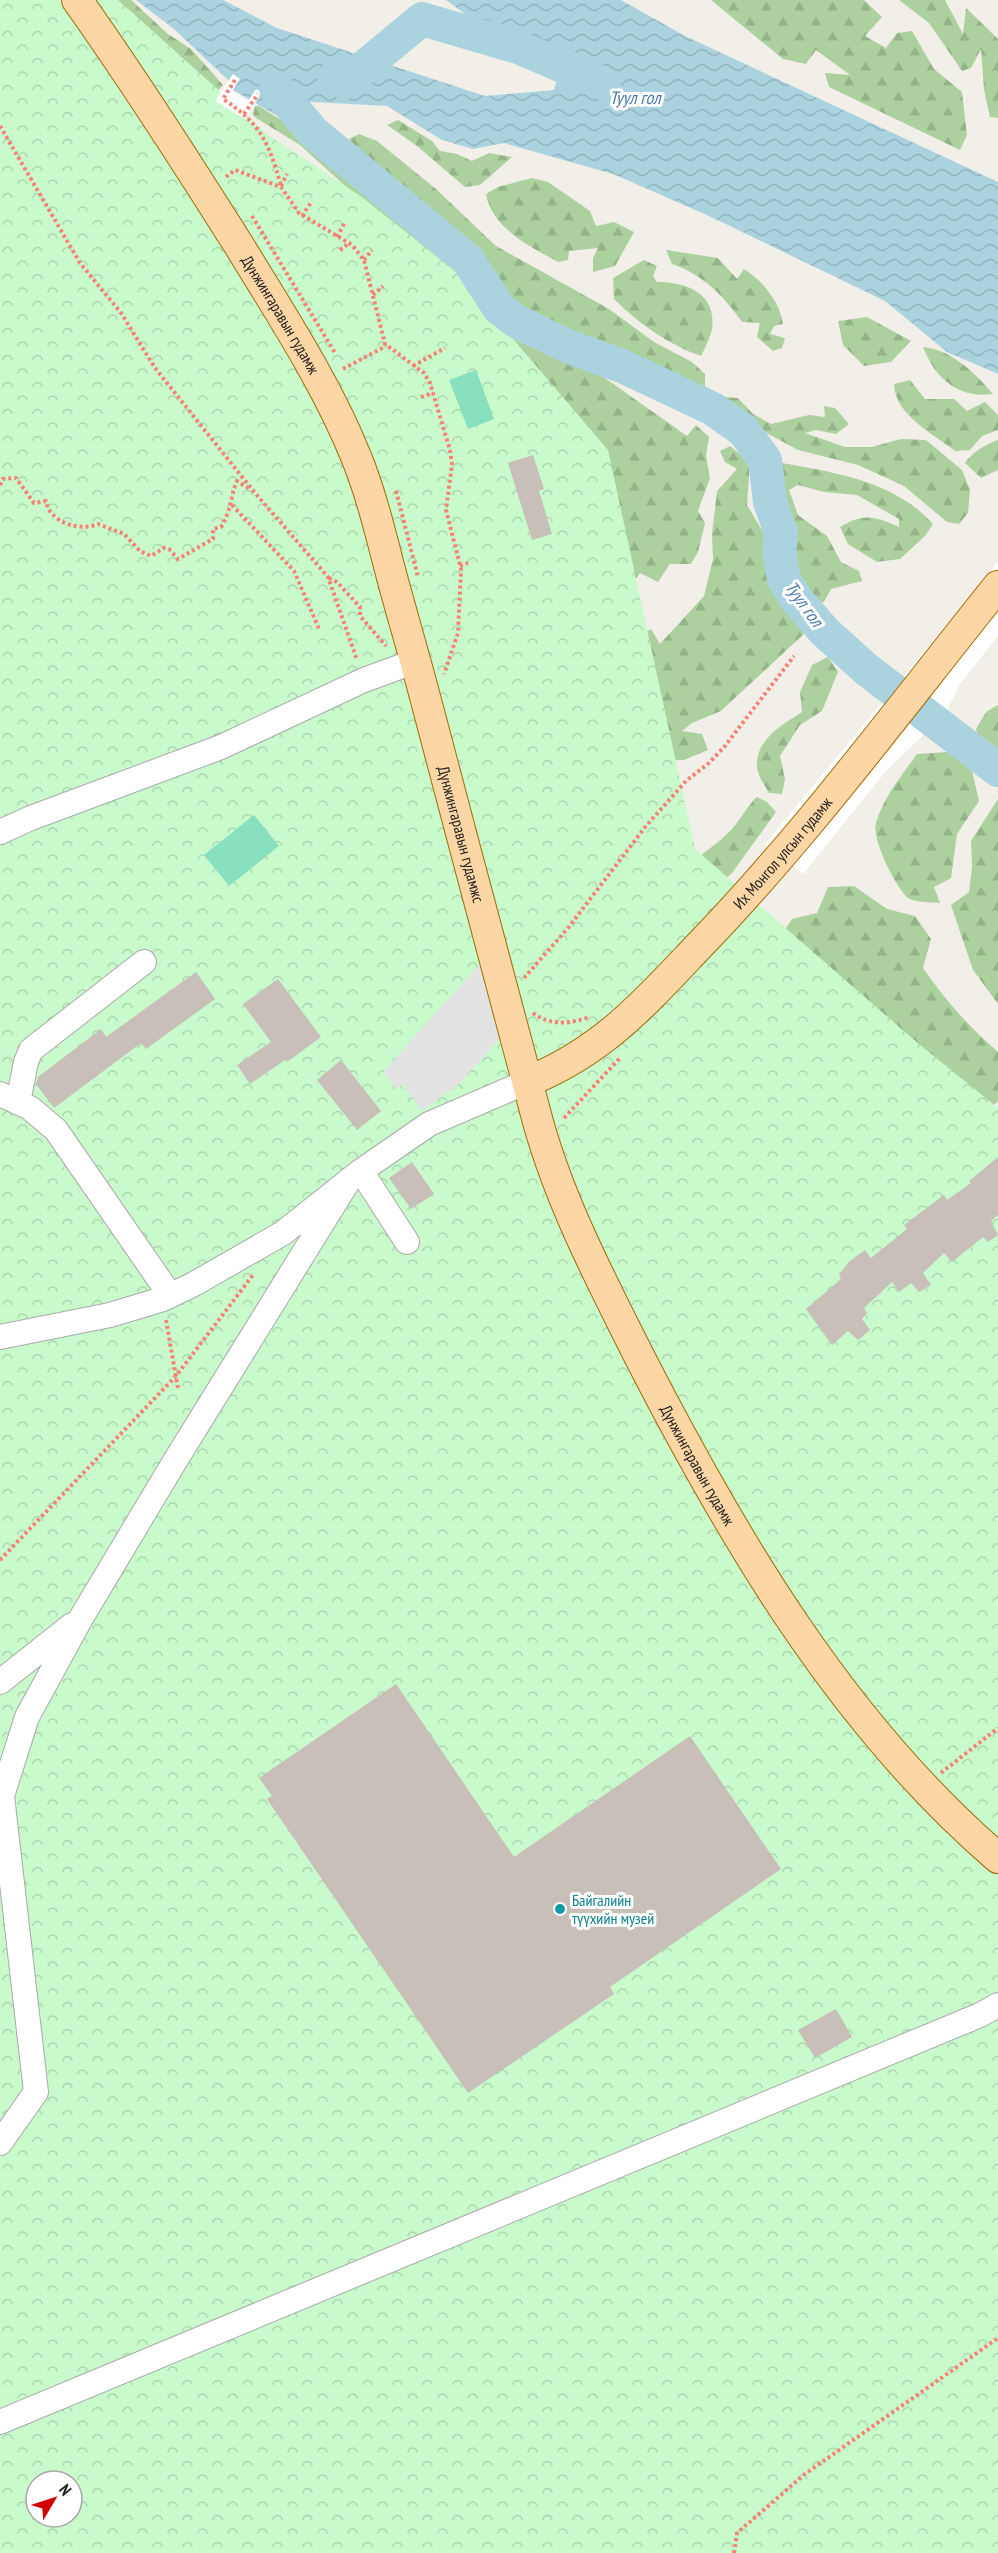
<svg xmlns="http://www.w3.org/2000/svg" width="998" height="2553" viewBox="0 0 998 2553" font-family="'PT Sans Narrow',sans-serif">
<defs>
<pattern id="forest-firs" width="22" height="20" patternUnits="userSpaceOnUse" patternTransform="scale(1.5)"><rect width="22" height="20" fill="#add19e"/><path d="M5 1l3.5 6h-7zM16 11l3.5 6h-7z" fill="#95b388"/></pattern>
<pattern id="park-crowns" width="20" height="18" patternUnits="userSpaceOnUse" patternTransform="scale(1.5)"><rect width="20" height="18" fill="#c8facc"/><path d="M2 6a3 3 0 1 1 6 0M12 15a3 3 0 1 1 6 0" fill="none" stroke="#acd6af"/></pattern>
<pattern id="water-waves" width="16" height="10" patternUnits="userSpaceOnUse" patternTransform="scale(1.5)"><rect width="16" height="10" fill="#aad3df"/><path d="M0 5q4-4 8 0t8 0" fill="none" stroke="#92b5bf"/></pattern>
</defs>
<rect width="100%" height="100%" fill="#f2efe9"/>
<!-- forest -->
<path fill="url(#forest-firs)" d="M111 0H131L168 34 191 49 223 85 213 96Z
M711 0H864L882 17 865 36 886 48 897 33 912 31 934 69 962 92 967 135 960 150 829 87 825 73 850 75 816 50 806 64 783 59Z
M899 0H945L963 34 966 8 998 39V118L990 117 984 90 981 49 971 68 962 71 929 23Z
M255 106H259L323 147 459 266 485 303 503 321 578 359 687 436 696 425 709 437 706 455 710 478 698 511 705 523 698 552 691 564H670L658 582 640 573 630 587 430 263 300 145 256 118 253 115Z
M398 120 432 141 440 151 457 154 472 161 489 153 512 157 480 185 465 187 417 146 387 125Z
M359 134 377 141 436 189 496 246 609 309 654 342 692 362 705 374V388L663 372 595 339 552 330 521 315 497 291 489 266 458 233 407 196 380 167 358 152 349 139Z
M532 178 548 182 590 211 596 226 614 222 634 232 615 266 593 272V258L598 248 569 251 568 260 558 262C529 246 492 228 486 194L498 187Z
M666 250 718 258 737 279 744 269C762 280 780 302 783 324L774 326 770 334 785 338 782 348 773 351 757 337 760 323 742 322C724 296 702 274 672 264Z
M644 260 657 266 653 276 657 282C686 282 717 293 712 329 710 338 705 348 701 356 669 345 638 323 614 299L613 278Z
M867 317 911 341 891 362 864 366 843 345 838 321Z
M923 347C952 350 974 372 993 394 958 399 935 378 923 347Z
M910 380 925 399H954L967 411 985 402 998 415V430L982 436 970 450 955 451C932 433 895 415 894 384Z
M724 397 738 398 753 414 771 424 809 415 825 417 824 406 835 408 849 424 836 434 816 430 805 433 845 447H872L901 439 926 440 962 470 970 490 968 513 959 524 947 522 904 486 858 465 798 450 730 413Z
M998 440V470L981 478 965 463C971 453 986 444 998 440Z
M730 446 750 463 747 505 766 537 782 597 806 632 721 711 692 723 682 731 702 734 708 750 684 760 653 761 624 643 651 629 660 644 704 596 713 559 712 534 717 491 737 469 725 462 720 451Z
M777 462C831 472 894 480 933 524L925 536 900 559 877 562 848 544 840 527C864 513 874 516 899 527V519L857 495 824 492 798 485 789 490 798 515 827 536 841 562 859 571 862 581 831 589 824 602 815 603C810 596 802 588 799 580 788 550 777 494 777 462Z
M828 657 838 672 822 711 800 725 780 756 785 779 782 794 769 793C765 786 758 776 757 768 755 739 782 725 802 712L800 692 812 665Z
M998 705V763L981 745 976 729 986 712Z
M947 752 972 771 979 801 957 834 951 878 934 887 940 903C931 902 915 903 908 898 896 888 871 838 876 823 883 798 902 775 917 754Z
M757 797 767 802 776 812 732 873 705 896 687 867C701 854 719 843 731 830 740 821 750 802 757 797Z
M998 799V1004L973 970 951 905 969 892 972 867 971 841Z
M854 886 887 909 915 916 931 939 923 968C945 1000 969 1027 998 1052V1102L734 1273 772 949 792 919 817 913 828 887Z"/>
<!-- park -->
<path fill="url(#park-crowns)" fill-rule="evenodd" d="M0 0H118L270 136 362 197 455 271 608 450 695 849 913 1039 998 1108V2553H0ZM36 2481H72V2517H36Z"/>
<!-- pitch -->
<path fill="#88e0be" d="M476 370 494 419 468 429 449 380Z
M254 815 279 846 229 886 204 855Z"/>
<!-- parking -->
<path fill="#e2e2e2" d="M480 964 499 1039 460 1083 422 1111 403 1084 396 1089 383 1072Z"/>
<!-- water -->
<path fill="url(#water-waves)" d="M136 0H223L277 28 485 96 554 90 563 59 473 20 446 0H621L685 36 998 182V374L947 352 885 301 709 216 613 174 504 143 473 149 442 140 387 106 295 101 306 115 303 131 233 90 228 80 174 29Z"/>
<!-- pier -->
<path fill="#fff" d="M233 74 240 79 232 91 248 101 256 89 262 92 245 119 215 101Z
M998 562V636L960 684 945 714 886 771 803 874 765 844Z"/>
<g fill="none" stroke-linecap="round" stroke-linejoin="round">
<!-- river -->
<path stroke="#aad3df" stroke-width="34" d="M335 78 346 82 422 19 518 47 604 84
M276 88 313 132 468 260 499 308 516 321 567 346 622 366 713 409 743 430 765 460 770 502 781 532 779 553 784 579 796 599 825 632 866 669 998 770"/>
</g>
<!-- building -->
<path fill="#c7bfb8" d="M533 455 544 489 539 491 552 534 532 540 508 463Z
M196 972 215 999 146 1049 141 1043 54 1108 36 1084 38 1077 101 1029 106 1037Z
M278 979 321 1037 287 1062 285 1060 250 1084 237 1065 271 1042 243 1004Z
M341 1060 381 1111 357 1130 317 1080Z
M998 1157V1215L991 1221 998 1235 988 1242 983 1237 952 1262 944 1253 923 1273 931 1285 919 1292 911 1283 899 1292 892 1282 864 1308 867 1313 862 1319 870 1330 858 1340 848 1331 832 1345 806 1309 841 1279 839 1274 850 1261 865 1250 871 1258 907 1229 904 1225 944 1195 947 1200 971 1183 969 1181Z
M412 1162 434 1194 411 1209 389 1178Z
M396 1684 514 1857 690 1736 781 1869 610 1987 614 1994 468 2093 267 1799 272 1796 259 1778Z
M836 2009 852 2037 815 2058 798 2030Z"/>
<g fill="none" stroke-linecap="round" stroke-linejoin="round">
<!-- minor casing -->
<g stroke="#a9a9a9" stroke-width="26">
<path id="minor" d="M0 832 31 818 221 747 364 680 416 661
M0 1094 30 1108 56 1130 170 1295
M18 1102 26 1062 31 1050 144 962
M361 1171 407 1242
M0 1337 110 1315 163 1299 194 1284 283 1233 361 1171 429 1124 529 1081
M0 1682 72 1625
M0 2143 36 2092 2 1796 27 1717 81 1618 175 1461 349 1180
M0 2422 980 2015 998 2005"/>
</g>
<!-- major casing -->
<g stroke="#a06b00" stroke-width="32">
<g id="major">
<path id="s1" d="M77 0C134 80 187 163 240 247 282 316 327 384 357 459 373 499 382 540 393 581 403 618 414 655 424 693 462 836 499 979 538 1122 561 1204 600 1278 638 1354 732 1537 840 1722 998 1858"/>
<path id="s2" d="M529 1081C601 1052 643 1005 695 950 805 837 899 709 998 586"/>
</g>
</g>
<!-- path -->
<path stroke="#fa8072" stroke-width="4" stroke-dasharray="3 3" stroke-linecap="butt" d="M235 80 223 99C261 124 269 143 281 186
M244 114 258 94
M0 126 80 263 121 313 155 368 255 493 328 577 357 660
M226 177 235 170 281 187 299 213 352 245 364 260 385 344 424 373 430 383 450 450 452 465 446 510 461 569 458 633 444 674
M281 186 287 174
M252 216 335 353
M302 216 312 201
M337 237 345 222
M340 250 349 243
M364 260 372 250
M373 295 383 286
M413 366 445 348
M343 369 386 346
M421 397 433 393
M0 485 3 479 16 478 34 503 46 501C49 522 79 532 98 524L124 534 140 551 151 556 164 548 169 549 178 559 213 539V529L221 527C232 509 230 497 237 481L251 490
M396 491 418 577
M232 505 294 571 319 629
M460 566 468 563
M329 578 337 582 360 607V616L386 646
M524 978 568 928 646 826 686 781 709 763 725 746 794 656
M533 1013C550 1026 570 1024 589 1017
M564 1118 621 1057
M166 1320 178 1388
M0 1560 176 1376 253 1275
M941 1773 998 1728
M734 2553 737 2533 805 2474 998 2338"/>
<!-- minor -->
<use href="#minor" stroke="#fff" stroke-width="24"/>
<!-- major -->
<use href="#major" stroke="#fcd6a4" stroke-width="30"/>
</g>
<!-- markers -->
<circle fill="#0f9aa8" stroke="#fff" stroke-width="2" cx="560" cy="1909" r="6"/>
<g text-anchor="middle" stroke-width="6" stroke-linejoin="round" paint-order="stroke">
<!-- street labels -->
<g font-size="16" fill="#222" stroke="#fff">
<text dy="6" stroke="none"><textPath href="#s1" startOffset="375">Дүнжингаравын гудамж</textPath></text>
<text dy="6" stroke="none"><textPath href="#s1" startOffset="928">Дүнжингаравын гудамжс</textPath></text>
<text dy="6" stroke="none"><textPath href="#s2" startOffset="344">Их Монгол улсын гудамж</textPath></text>
<text dy="6" stroke="none"><textPath href="#s1" startOffset="1605">Дүнжингаравын гудамж</textPath></text>
</g>
<!-- culture labels -->
<g font-size="16" fill="#0d838f" stroke="#fff" text-anchor="start">
<text x="572" y="1906">Байгалийн<tspan x="572" dy="18">түүхийн музей</tspan></text>
</g>
<!-- water labels -->
<g font-size="18" font-style="italic" fill="#4a7aab" stroke="#fff">
<text x="635" y="104">Туул гол</text>
<text transform="translate(804 604) rotate(54)" y="6">Туул гол</text>
</g>
</g>
<!-- north arrow -->
<g transform="translate(54 2499) rotate(51)"><circle r="28" fill="#ffffff" stroke="#a7a7a7" stroke-width="1.5"/>
<path d="M0-4.5L10 22L0 15L-10 22Z" fill="#d40000"/>
<text y="-9" font-size="16" font-weight="bold" text-anchor="middle" fill="#222222">N</text>
</g>
</svg>
